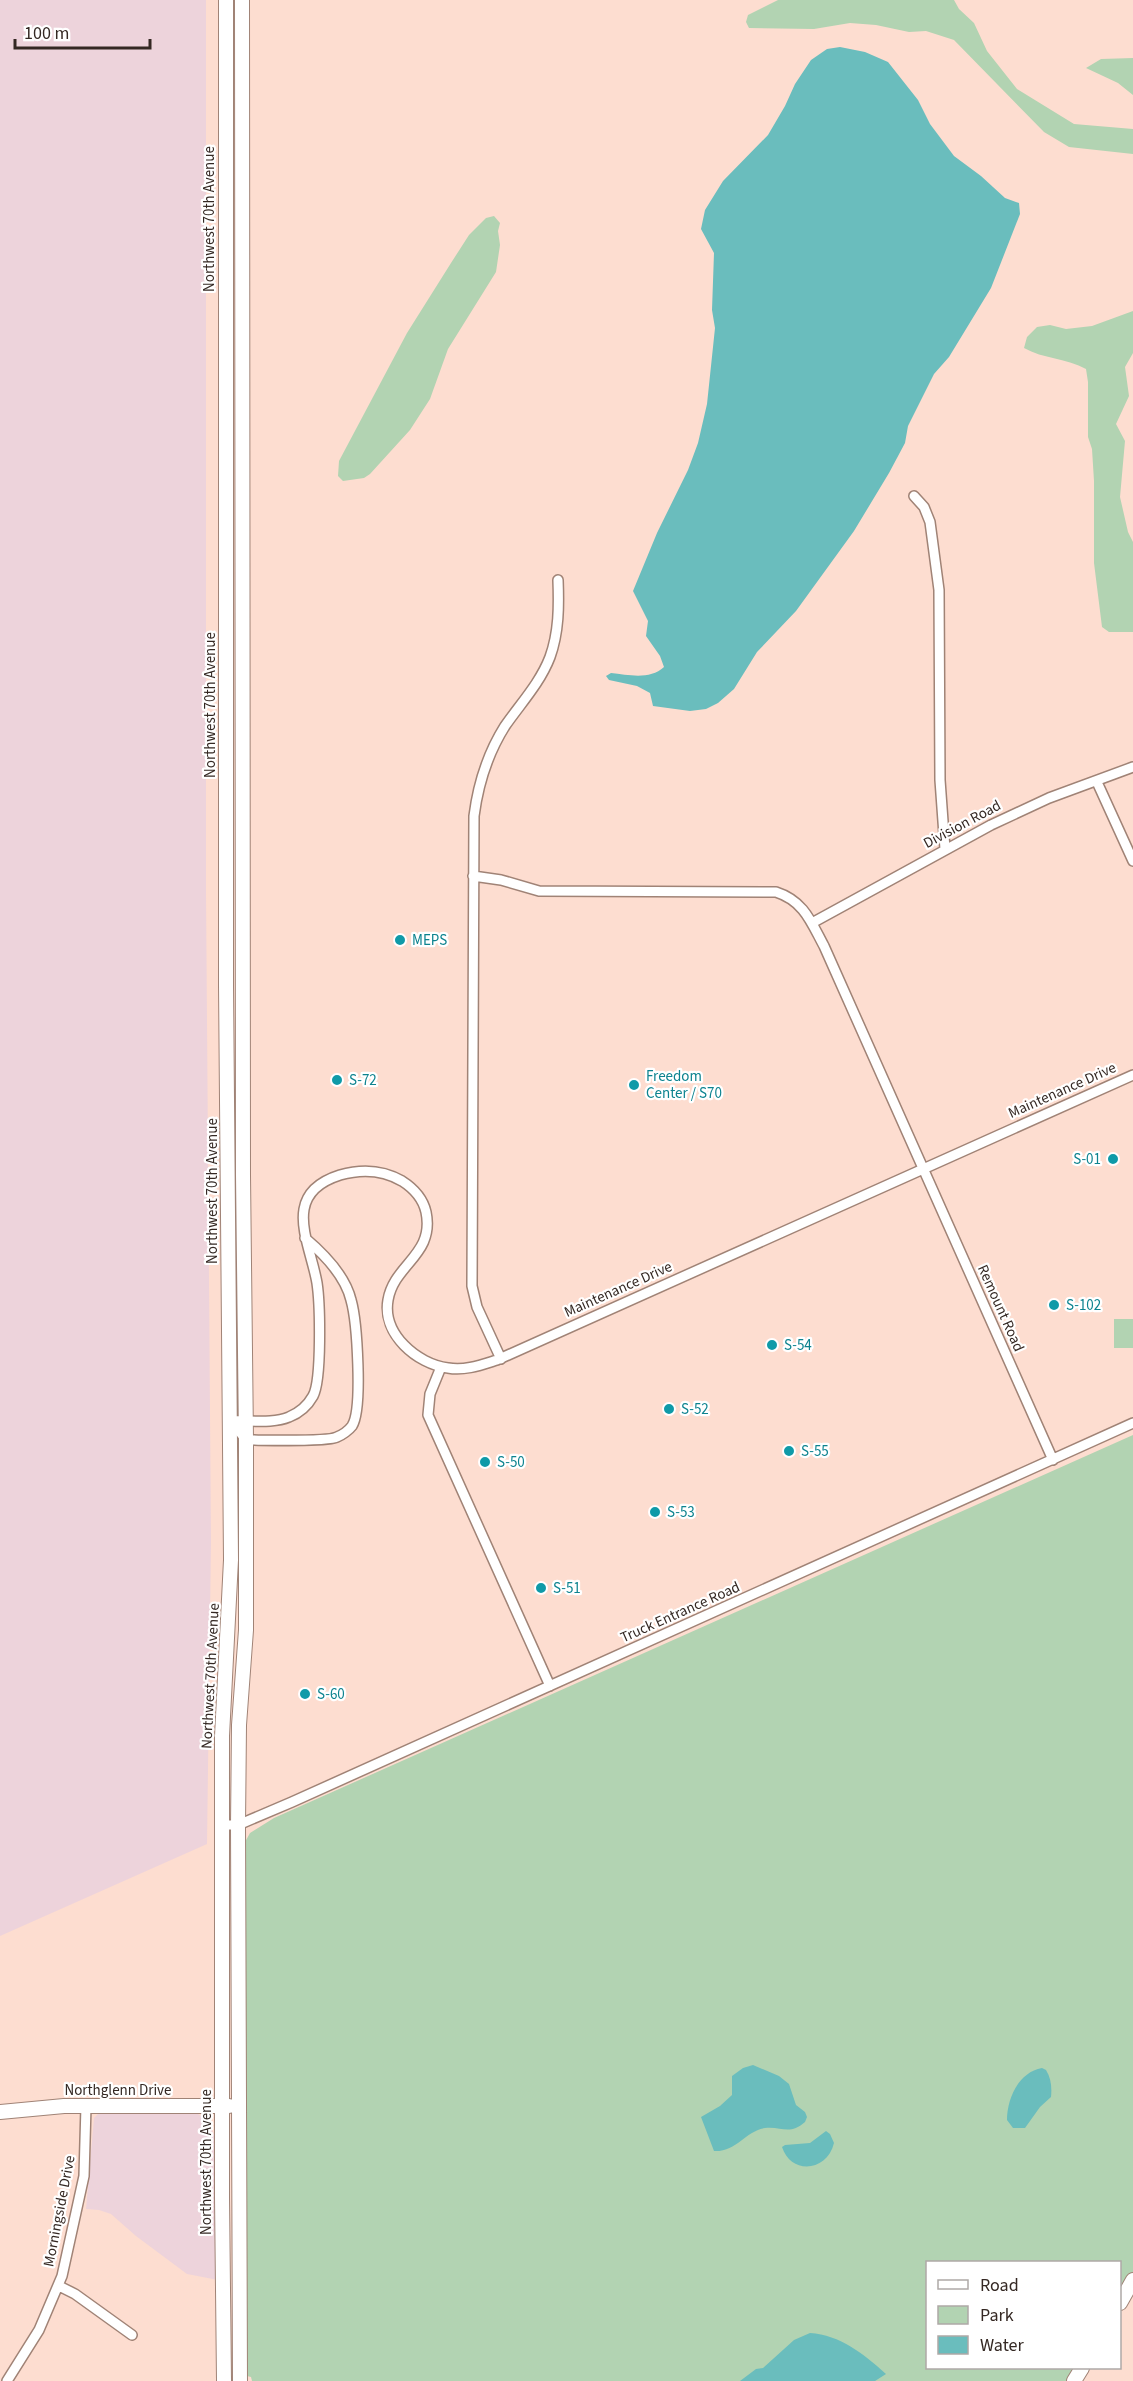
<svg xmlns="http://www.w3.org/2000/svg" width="1133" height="2381" viewBox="0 0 1133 2381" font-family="'Source Sans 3',sans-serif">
<rect width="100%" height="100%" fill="#fdddd0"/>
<!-- commercial -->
<path fill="#edd3db" d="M0 0H206V891L211 1542 207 1844 0 1936Z
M100 2112 190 2113 198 2114 208 2121 217 2141 218 2280 187 2274 136 2236 111 2214 99 2210 86 2209 94 2118Z"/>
<!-- green -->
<path fill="#b2d3b2" d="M778 0H954L959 9 974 23 987 51 1017 89 1074 124 1133 129V154L1069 147 1044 132 954 40 926 31 909 32 876 25 850 23 814 29 749 28 746 22 748 15Z
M1133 58V95L1118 83 1086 68 1101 59Z
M494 216 500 223 498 231 500 245 496 272 448 349 430 399 410 430 370 474 364 478 343 481 338 476 339 461 407 333 451 263 469 235 486 218Z
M1133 311V353L1125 367 1129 396 1116 424 1125 441 1120 497 1128 532 1133 542V632H1109L1102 627 1094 563V481L1092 449 1088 437V382L1086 369C1067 358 1043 359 1024 348L1027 337 1037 327 1050 325 1066 329 1092 326Z
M1114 1319H1133V1348H1114Z
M1133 1435V2274L1120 2295V2262H928V2368H1077L1069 2381H252L251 2377 247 2376 245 1842 250 1833 274 1818Z"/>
<!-- water -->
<path fill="#6abdbd" d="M840 47 865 52 888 62 918 100 930 124 954 156 981 176 1005 198 1019 203 1020 214 991 288 949 357 934 374 908 426 905 443 889 473 854 531 796 611 757 652 734 689 718 703 706 709 690 711 653 706 650 693 637 686 609 680 606 676 611 673C629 675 650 680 664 667L660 656 646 636 648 621 633 591 657 533 688 470 698 443 707 404 715 328 712 310 714 253 701 229 705 210 723 181 768 135 785 106 795 84 811 60 827 49Z
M753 2065 779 2076 789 2084 796 2105 805 2112 807 2117 805 2122C789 2136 782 2126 765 2128 745 2131 737 2152 714 2151L701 2117 720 2106 732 2095V2076L743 2068Z
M1042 2068 1046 2070C1051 2078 1052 2087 1051 2097L1040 2107 1025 2128H1013L1007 2120C1007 2098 1019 2072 1042 2068Z
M826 2131 830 2134 834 2143C827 2172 791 2175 782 2147L785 2145 810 2143Z
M810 2333C840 2335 864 2354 886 2374L875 2381H740L756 2369 763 2368 794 2340Z"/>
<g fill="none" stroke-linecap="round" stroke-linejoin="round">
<!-- street casing -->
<g stroke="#a08376" stroke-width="12">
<path id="street" d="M914 496 924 507 930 522 939 590 940 780 945 849
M1097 782 1133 861
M473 876 501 880 539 891 776 892C804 901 811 922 824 946L1053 1460
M812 923 991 825 1049 798 1133 767
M501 1359 477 1307 472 1286 474 816C478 785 488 753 505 726 521 703 540 683 550 657 559 632 559 606 558 580
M441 1367 430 1394 428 1415 550 1686
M231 1421C249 1420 273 1424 289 1417 299 1413 308 1405 313 1396 322 1380 320 1303 317 1283 310 1242 280 1194 340 1175 361 1169 383 1170 402 1181 413 1188 423 1199 426 1212 435 1255 394 1264 388 1300 382 1334 417 1364 448 1368 465 1371 481 1365 497 1360L1133 1075
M231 1421 246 1440C262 1440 328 1442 337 1437 342 1435 349 1430 352 1426 363 1409 357 1321 351 1300 345 1275 324 1254 305 1238
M222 1825H238L292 1802 1133 1423
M59 2286 75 2294 132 2335
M7 2381 39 2330 62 2276 84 2176 86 2106"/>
</g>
<!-- secondary casing -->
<g stroke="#a08376" stroke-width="16">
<path id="secondary" d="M0 2112 64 2106H229
M1120 2303 1133 2280
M224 2381 222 2197V1736L231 1560 226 985V0
M240 2381 238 1825 239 1725 246 1630V1440L243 1175 242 0
M1074 2381 1082 2368"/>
</g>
<!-- street -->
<use href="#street" stroke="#fff" stroke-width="9"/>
<!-- secondary -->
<use href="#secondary" stroke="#fff" stroke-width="14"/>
</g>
<!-- markers -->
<g fill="#0f9aa8" stroke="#fff" stroke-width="2">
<circle cx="400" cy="940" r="6"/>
<circle cx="337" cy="1080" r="6"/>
<circle cx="634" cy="1085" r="6"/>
<circle cx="1113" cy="1159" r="6"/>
<circle cx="1054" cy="1305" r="6"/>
<circle cx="772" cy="1345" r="6"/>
<circle cx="669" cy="1409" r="6"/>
<circle cx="789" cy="1451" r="6"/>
<circle cx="485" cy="1462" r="6"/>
<circle cx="655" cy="1512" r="6"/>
<circle cx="541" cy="1588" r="6"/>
<circle cx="305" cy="1694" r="6"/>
</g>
<g text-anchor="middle" stroke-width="4.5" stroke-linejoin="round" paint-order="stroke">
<!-- street labels -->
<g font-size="15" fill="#342823" stroke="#fff">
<text transform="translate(209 219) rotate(-90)" y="5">Northwest 70th Avenue</text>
<text transform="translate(210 705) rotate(-90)" y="5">Northwest 70th Avenue</text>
<text transform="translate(962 824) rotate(-28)" y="5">Division Road</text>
<text transform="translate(1062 1090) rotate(-24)" y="5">Maintenance Drive</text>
<text transform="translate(212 1191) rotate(-90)" y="5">Northwest 70th Avenue</text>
<text transform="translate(618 1289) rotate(-24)" y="5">Maintenance Drive</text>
<text transform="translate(1001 1308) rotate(66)" y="5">Remount Road</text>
<text transform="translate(680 1612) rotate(-24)" y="5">Truck Entrance Road</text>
<text transform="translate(210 1676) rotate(-87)" y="5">Northwest 70th Avenue</text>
<text x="118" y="2095">Northglenn Drive</text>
<text transform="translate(206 2162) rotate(-90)" y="5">Northwest 70th Avenue</text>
<text transform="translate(59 2211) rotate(-79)" y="5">Morningside Drive</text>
</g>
<!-- culture labels -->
<g font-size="15" fill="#0d838f" stroke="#fff" text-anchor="start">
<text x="412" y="945">MEPS</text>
<text x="646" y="1081">Freedom<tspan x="646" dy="17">Center / S70</tspan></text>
<text x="349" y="1085">S-72</text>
<text x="1101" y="1164" text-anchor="end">S-01</text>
<text x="1066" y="1310">S-102</text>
<text x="784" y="1350">S-54</text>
<text x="681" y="1414">S-52</text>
<text x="801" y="1456">S-55</text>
<text x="497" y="1467">S-50</text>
<text x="667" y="1517">S-53</text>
<text x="553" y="1593">S-51</text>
<text x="317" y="1699">S-60</text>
</g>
</g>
<!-- legend -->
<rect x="926" y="2261" width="195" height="108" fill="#ffffff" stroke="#aea9a7" stroke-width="1.5"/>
<rect x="938" y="2280" width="30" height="9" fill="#ffffff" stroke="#aea9a7" stroke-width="1.5"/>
<text x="980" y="2291" font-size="18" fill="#342823">Road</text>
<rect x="938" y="2306" width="30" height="18" fill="#b2d3b2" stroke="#aea9a7" stroke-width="1.5"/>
<text x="980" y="2321" font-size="18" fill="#342823">Park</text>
<rect x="938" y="2336" width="30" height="18" fill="#6abdbd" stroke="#aea9a7" stroke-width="1.5"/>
<text x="980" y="2351" font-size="18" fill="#342823">Water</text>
<!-- scale -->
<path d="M15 39v9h135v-9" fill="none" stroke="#342823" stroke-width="3"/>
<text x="24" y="39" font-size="18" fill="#342823" stroke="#ffffff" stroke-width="4.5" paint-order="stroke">100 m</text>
</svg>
